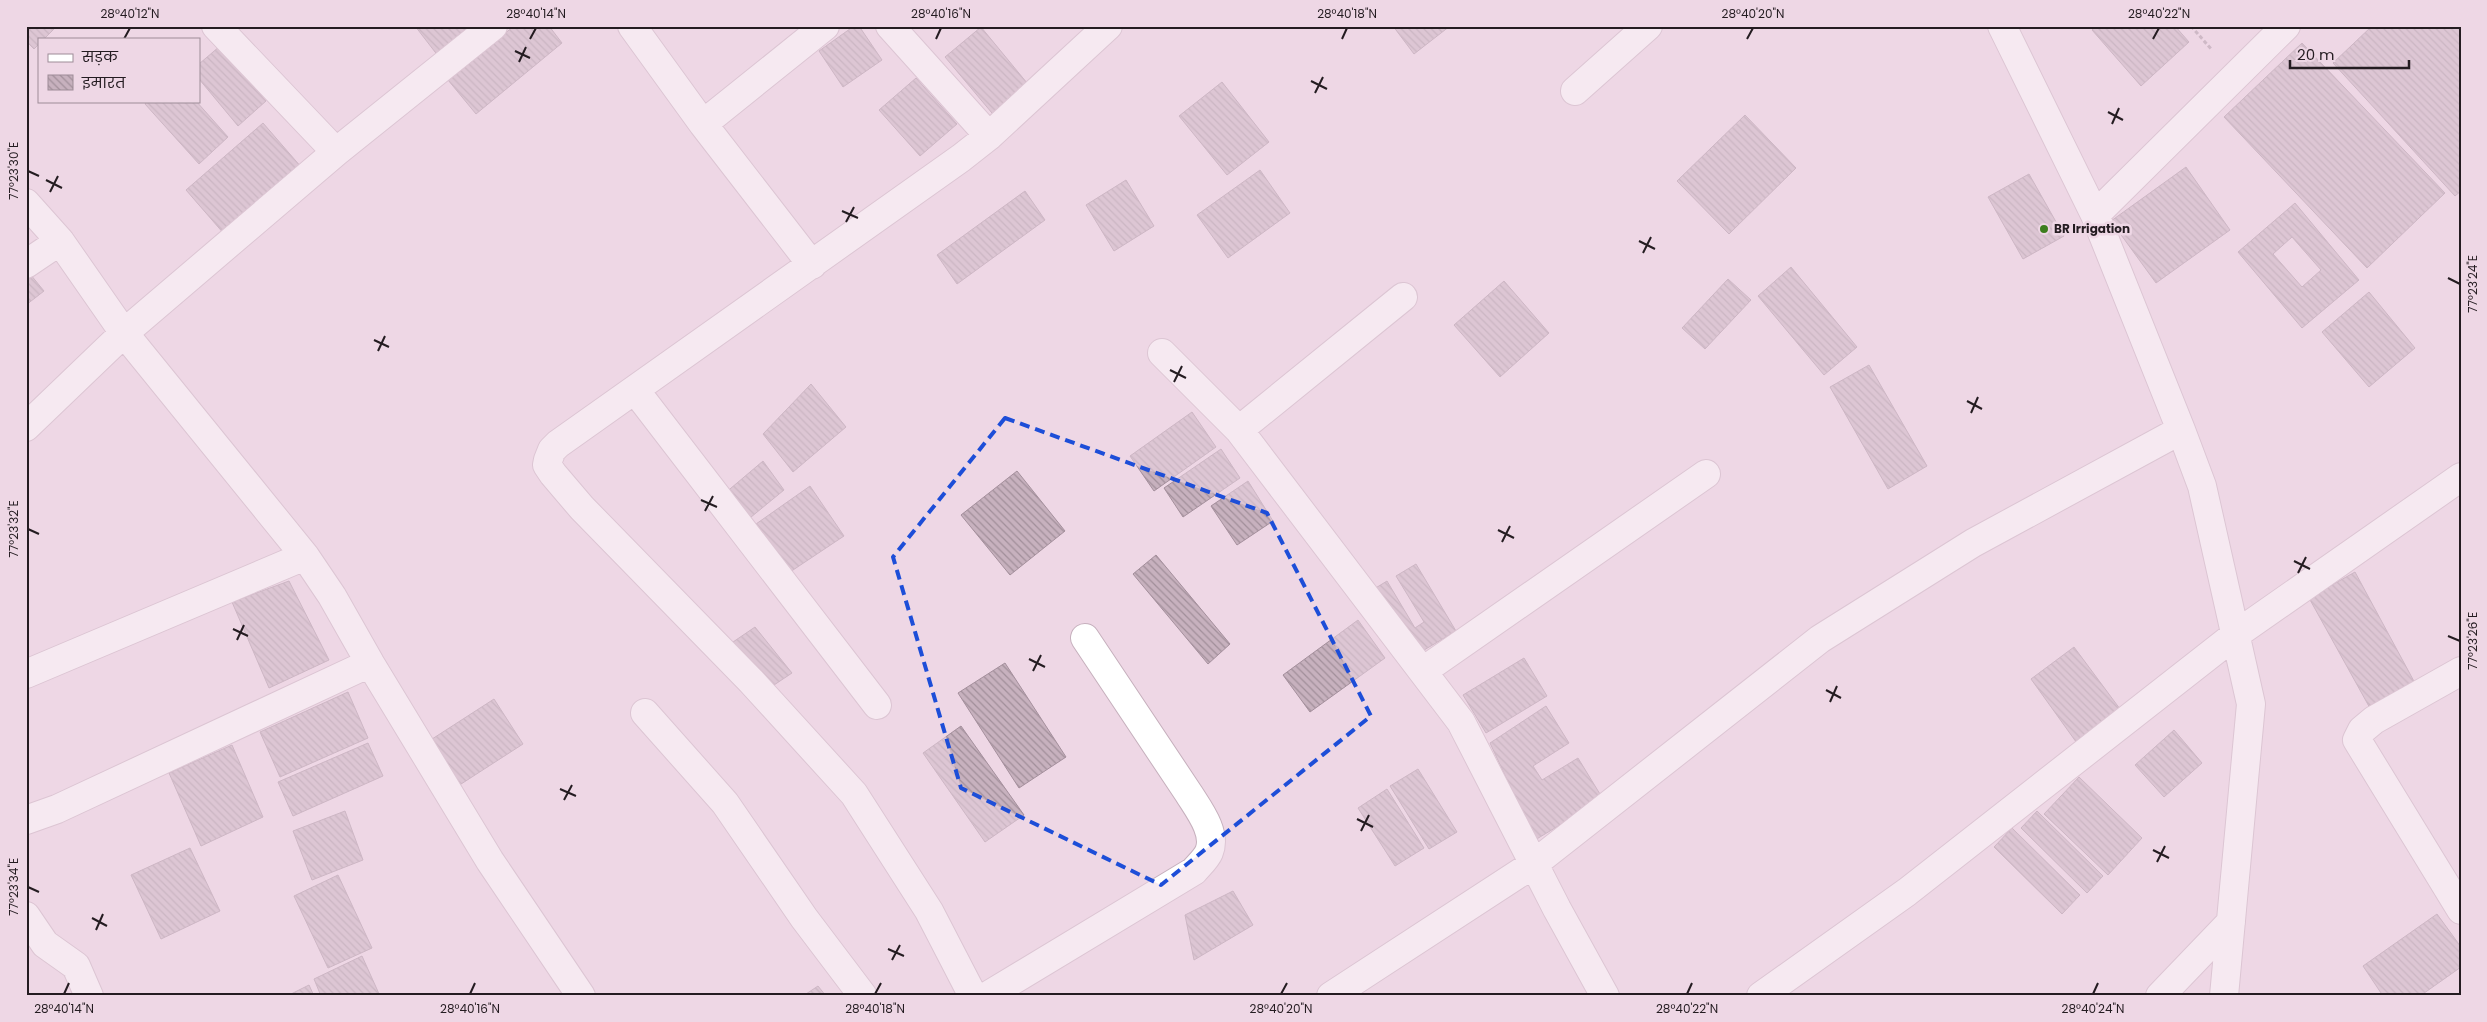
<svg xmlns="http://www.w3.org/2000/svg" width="2487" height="1022" viewBox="0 0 2487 1022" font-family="Poppins,'Noto Sans Devanagari',sans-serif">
<defs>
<pattern id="building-back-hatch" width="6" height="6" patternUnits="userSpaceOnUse" patternTransform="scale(1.25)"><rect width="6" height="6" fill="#c7b1be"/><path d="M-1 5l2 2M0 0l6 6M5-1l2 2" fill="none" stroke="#a18f9a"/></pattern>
</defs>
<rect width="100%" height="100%" fill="#eed7e5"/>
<!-- building -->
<path fill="url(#building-back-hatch)" stroke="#a48f9c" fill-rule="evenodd" d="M26 26H57L44 39H39V44L34 49 26 41Z
M415 26H485L442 61Z
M514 26H549L562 43 476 114 448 80Z
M854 26H859L882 60 843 87 819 51Z
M1393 26H1450L1414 54Z
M2096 26H2175L2189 42 2141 86 2092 30Z
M2372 26H2461V191L2455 196 2333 63Z
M981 27 1032 89 997 119 945 57Z
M2302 43 2445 193 2367 268 2224 117Z
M220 46 266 101 238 126 199 79V64Z
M916 78 957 124 920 156 879 110Z
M1222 82 1269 142 1227 175 1179 116Z
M147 101H196L228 137 199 164 145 104Z
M1745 115 1796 168 1729 234 1677 181Z
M263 123 302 168 225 235 186 190Z
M2186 167 2230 230 2156 283 2111 221Z
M1260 170 1290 213 1228 258 1197 215Z
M2029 174 2064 236 2023 259 1988 197Z
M1126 180 1154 226 1114 251 1086 205Z
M1025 191 1045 220 957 284 937 255Z
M2295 203 2359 280 2302 328 2238 252ZM2292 237 2321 270 2302 287 2273 254Z
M1791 267 1857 347 1824 375 1758 296Z
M26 269 44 291 26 305Z
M1728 279 1751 300 1705 349 1682 328Z
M1504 281 1549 333 1500 377 1454 325Z
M2369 292 2415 348 2369 387 2322 332Z
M1869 365 1927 466 1888 489 1830 387Z
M811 384 846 427 793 472 763 434Z
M1192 412 1216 447 1154 491 1130 456Z
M1221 449 1240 478 1183 517 1164 488Z
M763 461 784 490 745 522 724 494Z
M1017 471 1065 531 1010 575 961 515Z
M1248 481 1273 521 1237 545 1211 506Z
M810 486 844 536 790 572 756 524Z
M1156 555 1230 644 1208 664 1133 574Z
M1416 564 1456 631 1414 656 1374 589 1387 581 1415 628 1424 622 1396 576Z
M2355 572 2416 685 2371 710 2309 598Z
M289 581 329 660 269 688 232 602Z
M1358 620 1385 658 1310 712 1283 675Z
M755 627 792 673 771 687 733 642Z
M2074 647 2123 713 2079 746 2031 679Z
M1524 658 1547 696 1486 733 1463 695Z
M1005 663 1066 757 1019 788 958 693Z
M348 692 368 738 280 777 260 732Z
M494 699 523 744 458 786 429 741Z
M1546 706 1569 743 1533 766 1542 780 1578 758 1603 799 1535 840 1490 743Z
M961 726 1024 815 985 842 923 753Z
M2174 730 2202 763 2164 797 2135 765Z
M368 743 383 776 293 816 278 782Z
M232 745 263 817 201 846 169 773Z
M1418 769 1457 832 1429 849 1390 786Z
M2079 777 2142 838 2108 875 2044 814Z
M1387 789 1424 848 1395 866 1358 808Z
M345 811 363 860 312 880 293 831Z
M2037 811 2103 876 2087 893 2021 828Z
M2012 828 2080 895 2062 914 1994 847Z
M190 848 220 911 161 939 131 875Z
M338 875 372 948 328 968 294 896Z
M1233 891 1253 925 1194 960 1185 915Z
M2437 914 2461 947V967L2420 996H2383L2363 966Z
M362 956 380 996H321L314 979Z
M309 985 314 996H287Z
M818 986 826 996H803Z"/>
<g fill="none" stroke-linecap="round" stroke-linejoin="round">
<!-- minor casing -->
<g stroke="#c6b0bd" stroke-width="30">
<path id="minor" d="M216 26 336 152
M632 26 703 124 812 265
M890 26 989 136
M2002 26 2095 215 2181 430 2202 486 2251 704 2224 996
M1575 91 1648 26
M703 124 825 26
M26 203 60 241 124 333 305 556 332 596 370 663 490 861 581 996
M2095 215 2286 26
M26 264 60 241
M1162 353 1239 430 1461 722 1557 909 1605 996
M635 390 877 705
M26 427 124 333 336 152 493 26
M1239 430 1403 297
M1423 671 1706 474
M2461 671 2374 720 2362 730 2357 740 2461 910
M26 674 305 556
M645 713 725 803 804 918 863 996
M26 820 57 809 370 663
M26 916 45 944 76 966 89 996
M973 996 929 911 854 794 751 681 582 508 553 474 547 465 548 460 552 450 558 444 961 158 989 136 1108 26
M987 996 1194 871C1199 865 1206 859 1209 852 1217 833 1199 810 1189 794L1085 638
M1331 996 1535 863 1820 639 1973 543 2181 430
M1761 996 1907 892 2235 635 2461 477
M2160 996 2231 922"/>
</g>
<!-- path -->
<path stroke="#a795a0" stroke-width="3" stroke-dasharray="4 2.5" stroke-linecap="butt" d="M2191 26 2212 50"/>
<!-- minor -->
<use href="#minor" stroke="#fff" stroke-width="28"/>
</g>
<!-- marked area -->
<path d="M0 0H2487V1022H0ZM1005 418 1267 513 1371 716 1161 885 961 788 893 557Z" fill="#eed7e5" fill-opacity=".55" fill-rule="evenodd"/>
<path fill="none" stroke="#1d4ed8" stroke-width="4" stroke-dasharray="10 6" stroke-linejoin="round" d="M1005 418 1267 513 1371 716 1161 885 961 788 893 557Z"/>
<!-- ticks -->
<path fill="none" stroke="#241c21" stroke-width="2" d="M124 39 130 28M530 39 536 28M936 39 941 28M1342 39 1347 28M1747 39 1753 28M2153 39 2159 28M515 51 530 58M519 62 526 47M1311 81 1327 89M1315 93 1323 77M2108 112 2123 120M2112 124 2119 108M28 171 39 176M46 180 62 188M50 192 58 176M842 211 858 218M846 222 854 207M1639 241 1655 249M1643 253 1651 237M2448 278 2460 284M374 340 389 347M378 351 385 336M1170 370 1186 378M1174 382 1182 366M1967 401 1982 409M1971 413 1978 397M701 500 717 507M705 511 713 496M28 529 39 534M1498 530 1514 538M1502 542 1510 526M2294 561 2310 569M2298 573 2306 557M233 629 248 636M2448 636 2460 641M237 640 244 625M1029 659 1045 667M1033 671 1041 655M1826 690 1841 698M1830 702 1837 686M560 789 576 796M564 800 572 785M1357 819 1373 827M1361 831 1369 815M2153 850 2169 858M2157 862 2165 846M28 887 39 892M92 918 107 926M96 930 103 914M888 949 904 956M892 960 900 945M64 994 69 983M470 994 475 983M875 994 881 983M1281 994 1287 983M1687 994 1692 983M2093 994 2098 983"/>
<!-- markers -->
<circle fill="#3d7e1e" stroke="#eed7e5" stroke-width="2" cx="2044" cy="229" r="5"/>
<g text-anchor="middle" stroke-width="5" stroke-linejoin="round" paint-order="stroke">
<!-- poi labels -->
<g font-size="12" font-weight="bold" fill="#241c21" stroke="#eed7e5" text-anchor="start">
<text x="2054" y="233">BR Irrigation</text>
</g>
</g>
<!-- border -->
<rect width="2487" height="1022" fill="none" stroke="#eed7e5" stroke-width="55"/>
<!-- legend -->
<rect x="38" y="38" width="162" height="65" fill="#eed7e5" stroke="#9d8c97"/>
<rect x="48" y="54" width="25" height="8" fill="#ffffff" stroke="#9d8c97"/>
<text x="82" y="62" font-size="15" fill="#241c21">सड़क</text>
<rect x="48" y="75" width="25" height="15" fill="url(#building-back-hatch)" stroke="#9d8c97"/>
<text x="82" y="88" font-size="15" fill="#241c21">इमारत</text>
<!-- scale -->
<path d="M2290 60v8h119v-8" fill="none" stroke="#241c21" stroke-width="2.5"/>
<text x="2297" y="60" font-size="15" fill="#241c21" stroke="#eed7e5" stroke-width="4" paint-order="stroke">20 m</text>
<rect x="28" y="28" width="2432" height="966" fill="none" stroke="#241c21" stroke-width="2"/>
<g font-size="12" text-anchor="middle" fill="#241c21">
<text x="130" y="18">28°40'12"N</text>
<text x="536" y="18">28°40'14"N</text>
<text x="941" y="18">28°40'16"N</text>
<text x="1347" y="18">28°40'18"N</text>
<text x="1753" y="18">28°40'20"N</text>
<text x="2159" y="18">28°40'22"N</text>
<text transform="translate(14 171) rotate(-90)" y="4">77°23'30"E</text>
<text transform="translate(2473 284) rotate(-90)" y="4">77°23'24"E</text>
<text transform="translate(14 529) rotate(-90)" y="4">77°23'32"E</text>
<text transform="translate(2473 641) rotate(-90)" y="4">77°23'26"E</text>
<text transform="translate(14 887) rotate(-90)" y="4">77°23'34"E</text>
<text x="64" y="1013">28°40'14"N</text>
<text x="470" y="1013">28°40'16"N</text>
<text x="875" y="1013">28°40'18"N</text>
<text x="1281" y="1013">28°40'20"N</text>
<text x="1687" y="1013">28°40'22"N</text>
<text x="2093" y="1013">28°40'24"N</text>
</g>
</svg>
